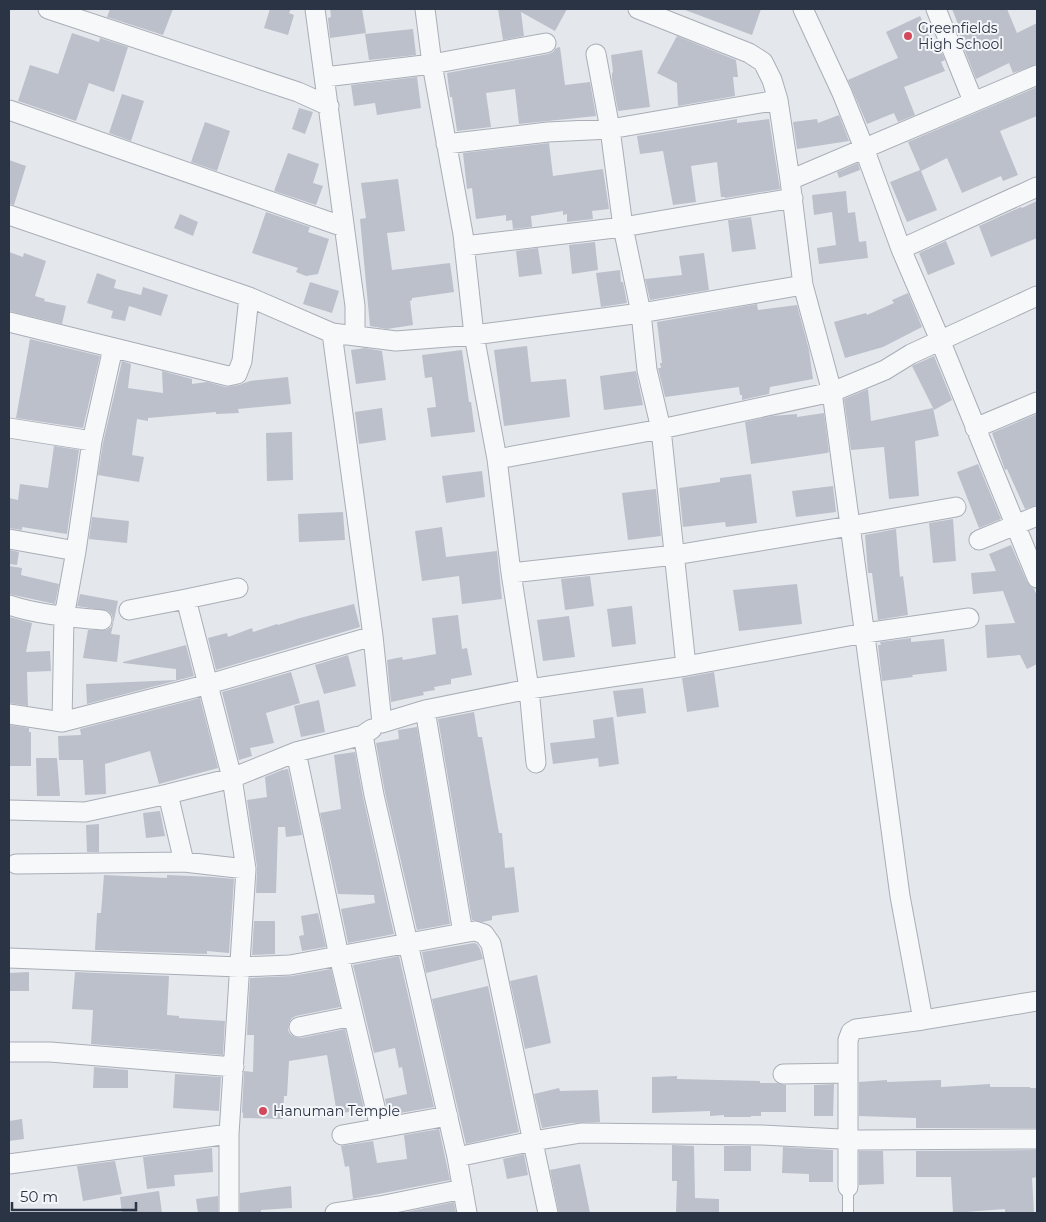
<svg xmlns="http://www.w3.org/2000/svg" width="1046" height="1222" viewBox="0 0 1046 1222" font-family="Montserrat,sans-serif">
<rect width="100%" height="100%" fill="#e4e7ec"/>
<!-- building -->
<path fill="#bbc0ca" d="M110 9H173L163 35 107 17Z
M270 9H291L289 13 294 15 288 35 264 28Z
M330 9H362L366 33 330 38 328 18 331 17Z
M498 9H567L555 31 521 12 524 36 503 40Z
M686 9H761L752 35 685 10Z
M952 9H1007L1017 33 1037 23V64L1013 73 1009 63 976 79 959 36 962 34Z
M920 16 934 46 938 44 945 60 941 62 945 71 904 87 915 115 898 122 894 113 867 124 848 80 898 58 886 32Z
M413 29 416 55 369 60 365 34Z
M72 33 99 42 100 38 128 47 114 92 89 83 76 121 18 101 30 65 58 74Z
M677 36 736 60 738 77H733L735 96 678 106 677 83 657 73Z
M560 47 565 85 590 82 596 116 519 124 515 89 486 93 491 127 457 131 452 97H450L447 73 548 54 553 52 556 48Z
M642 50 650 107 618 111 612 79V73L613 72 611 55Z
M417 77 421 108 377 115 375 103 354 106 351 85Z
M1037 87V116L1000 131 1018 175 1003 181 1001 176 962 193 947 158 921 171 937 210 907 222 890 182 920 170 908 142Z
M122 94 144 101 131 141 109 133Z
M299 108 313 112 305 134 292 129Z
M839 115 849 141 797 149 793 122 817 119 818 123Z
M737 119V123L769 119 780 189 725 198V197H721L717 162 691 166 696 202 673 205 663 151 640 154 637 136Z
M205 122 230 131 217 171 191 162Z
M549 143 553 176 603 169 609 209 592 211 593 219 567 222V214L563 215V211L531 216 532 227 513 229 512 220 506 221V215L476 219 472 188 467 189 463 153Z
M288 153 319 164 313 183 323 186 316 205 274 191Z
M9 160 26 166 14 205 9 204Z
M858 163 860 170 839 178 837 172Z
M398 179 405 231 387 233 392 270 450 263 454 292 412 298V300L410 301 413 325 387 329 370 326 360 219 366 218 361 183Z
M846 191 848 213 855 212 859 242 866 241 868 258 819 264 817 248 836 245 832 212 814 215 812 195Z
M1037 201V238L991 257 979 226 1021 207 1022 208Z
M266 212 310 227 308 232 329 239 318 274 306 276 296 272 298 268 252 253Z
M180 214 198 222 193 236 174 228Z
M751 217 756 249 732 252 728 220Z
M946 241 955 264 928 275 919 253Z
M595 242 598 270 572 274 569 245Z
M538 248 542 274 519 277 516 251Z
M9 252 23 257 24 253 46 261 35 296 45 299 44 301 66 306 62 324 9 311Z
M704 253 709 290 650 300 645 279 682 275 679 256Z
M620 270 621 282H623L627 303 601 307 596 273Z
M97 273 116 280 114 288 141 295 143 287 168 295 161 316 129 306 125 321 111 318 113 311 87 303Z
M310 282 339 291 332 313 303 304Z
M908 293 922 327 883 347 845 358 834 322 866 313 867 315 894 303 892 300Z
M757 304 758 310 797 305 809 350 813 379 770 387 769 394 742 400V395H740L739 387 665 397 658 368H661L660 363H662L657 322Z
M30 339 100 356 83 428 16 418Z
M527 346 531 382 566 379 570 417 504 426 494 350Z
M365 348 382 351 386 380 356 384 351 350Z
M462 350 469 402H471L475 432 431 437 427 408 436 407 432 377 425 378 422 355Z
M934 356 952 400 934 410 912 366Z
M122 361 131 364 128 388 163 393 162 371 192 379V384L207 382 226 387 239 385 250 381 288 377 291 404 238 409 239 413 216 414V412L148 418V421L137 419 132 455 144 457 139 482 98 475 103 443Z
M636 371 643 405 604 410 600 376Z
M868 389 871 421 933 408 939 436 915 441 919 496 889 499 884 447 851 450 844 399Z
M382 408 386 440 359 444 355 412Z
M824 413 829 452 827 453 751 464 745 422 772 416 797 414V417Z
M1037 414V505L1025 509 1007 469 1005 470 992 433Z
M292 432 293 480 267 481 266 433Z
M54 446 79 450 67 534 22 527V530L9 528V498L18 500 20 484 48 488Z
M978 464 1001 519 979 528 957 472Z
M482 471 485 497 446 503 442 476Z
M751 474 757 523 726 527 725 522 683 527 679 488 720 482V478Z
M833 486 836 512 796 517 792 491Z
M656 489 661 536 628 540 622 493Z
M343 512 345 540 299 542 298 514Z
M92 517 129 521 127 543 89 539Z
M953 519 956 561 933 563 929 523Z
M442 527 446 557 497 551 502 599 462 604 459 576 422 581 415 531Z
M896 529 900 577 903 576 908 615 878 620 872 573H868L865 535Z
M1011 545 1027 582 1034 589 1037 596V664L1027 669 1020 655 987 658 985 625 1015 623 1003 591 973 594 971 573 996 571 989 554Z
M9 550 19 552 17 565 9 564Z
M9 566 22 568 21 575 59 584 55 604 9 594Z
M590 576 594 606 565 610 561 579Z
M797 584 802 624 739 631 733 590Z
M80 594 118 601 111 634 120 635 117 662 83 658 88 630H106L111 627 113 621 112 615 108 611 77 606Z
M354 604 360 627 216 670 208 638 227 633 228 637 252 628 253 632 277 624 278 625 300 618Z
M632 606 636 644 612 647 607 609Z
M458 615 462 649 467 648 472 675 451 679V684L434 687 435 690 423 692 424 695 391 702 387 660 402 657 403 660 436 654 432 618Z
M569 616 575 657 543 661 537 620Z
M9 617 32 623 26 652 50 651 51 671 27 672 28 706 9 703Z
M911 638V642L944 639 947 671 912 675 913 677 882 681 878 645H881L880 642Z
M186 645 194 676 87 704 86 684 176 680V669L123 663V662Z
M348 655 356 686 324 694 315 665Z
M291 672 300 703 266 713 274 743 250 748 252 756 239 760 222 692Z
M714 672 719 707 687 712 682 678Z
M643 688 646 713 617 717 613 691Z
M200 698 218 768 159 784 150 751 105 764 106 794 85 795 83 760H59L58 736 81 735 80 729Z
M319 700 325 732 301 737 294 706Z
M474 712 478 737H482L499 833H502L505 868 514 867 519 912 492 916V920L482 922 472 920 438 719Z
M613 717 619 764 599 767 598 758 553 764 550 743 595 738 593 720Z
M9 725 29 728V732H31V766H9Z
M417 727 450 924 417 930 385 793 376 743 399 739 398 730Z
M355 752 363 797 394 934 348 943 341 909 375 903 374 895 338 894 320 813 341 809 334 755Z
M36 758H57L60 796H37Z
M288 769 302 835 286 837 285 827H278L276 893H256L257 867 247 800 267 797 265 777 282 770Z
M160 811 165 836 146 838 143 813Z
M99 824V852H87L86 825Z
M104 875 167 878V875L213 877 234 879 229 953 207 951V954L95 950 97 913H101Z
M318 913 326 947 302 951 299 936 304 935 301 916Z
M254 921H275V954L252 955Z
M474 943 477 944 480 949 483 959 426 973 422 952Z
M399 956 434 1107 389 1115 385 1099 407 1094 402 1067 399 1068 395 1048 374 1053 353 965Z
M331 969 340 1007 296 1016 292 1018 289 1023 288 1030 290 1034 295 1037 301 1038 345 1029 364 1109 337 1114 327 1055 289 1061 287 1096H284L283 1119 243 1118V1113L242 1112 244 1071 253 1072 254 1035H247L250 978 292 976Z
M29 972V991H9V973Z
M75 972 169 976 167 1015 179 1016V1018L225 1021 223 1055 91 1044 93 1010 72 1009Z
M537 975 551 1043 525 1049 510 981Z
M488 986 519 1132 466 1144 432 999Z
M94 1067 128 1070V1088H93Z
M175 1074 221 1077 219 1111 173 1108Z
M677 1076V1079L760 1081V1083H777L786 1085V1112H761V1116H751V1117H724V1115L710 1116V1111L652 1113V1077Z
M887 1080V1082L941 1080V1087L990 1084V1087H1030V1088H1037V1128H916V1118L859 1116V1082Z
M834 1084 833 1116H814V1085Z
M559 1088 560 1091 598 1090 600 1122 571 1123 542 1128 534 1094Z
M22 1119 24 1139 9 1141V1121Z
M439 1129 450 1180 353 1199 349 1166 345 1167 341 1146 373 1141 377 1163 407 1159 404 1135Z
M672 1145 694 1146 695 1198 719 1199V1213H676L677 1181H672Z
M724 1146H751V1171H724Z
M783 1147 833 1150V1182H809V1174L782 1173Z
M212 1148 213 1172 174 1175 175 1186 147 1189 143 1157Z
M1037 1150V1177L1032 1178 1034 1213H1005V1209L953 1213 951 1177H916V1151Z
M859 1151H883L884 1184 859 1185Z
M524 1154 528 1175 507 1179 503 1159Z
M115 1161 122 1194 83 1201 77 1166Z
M580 1164 590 1213H559L550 1170Z
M291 1186 292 1208 261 1210V1213H240V1193Z
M159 1191 162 1213H122L120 1197Z
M218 1196V1213H198L196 1199Z
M454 1202 456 1213H401Z"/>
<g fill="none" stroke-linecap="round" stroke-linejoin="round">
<!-- lane casing -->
<g stroke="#a9aeb7" stroke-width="12">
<path id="lane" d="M848 1187V1213"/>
</g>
<!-- street casing -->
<g stroke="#a9aeb7" stroke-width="21">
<path id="street" d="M48 9 298 92 329 106
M315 9 355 306V335
M425 9 432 64 463 234 474 335 497 459 511 573 529 689 536 763
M638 9 749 53 763 62 772 80 778 100 790 180 803 285 832 392 900 896 923 1020
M803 9 842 93 864 148 901 249 940 340 1037 578
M936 9 973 101
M596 54 610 129 623 227 641 313 647 370 661 429 686 666
M325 77 432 64 546 43
M9 110 344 227
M446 144 548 132 610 129 778 100
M790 180 1037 75
M9 215 249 297 332 333 396 341 474 335 641 313 803 285
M464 246 623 227 793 198
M901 249 1037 187
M9 322 228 376 237 374 242 361 249 297
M332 333 373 636 382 723 425 710 529 689 686 666 865 633 969 618
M9 428 92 441
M975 428 1037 402
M497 459 661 429 832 392 885 370 911 354 1037 296
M9 539 76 551
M979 540 1037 516
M511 573 675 555 850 526 956 507
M186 599 238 588
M9 605C39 615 71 617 102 620
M129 610 186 599 232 778 246 869 229 1134V1213
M425 710 463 933 475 931 484 934 491 944 548 1213
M9 714 62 722 209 684 373 636
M62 722 64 617 76 551 92 441 113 348
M363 735 374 795 457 1157 467 1213
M296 752 339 956 380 1128
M9 810 85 812 168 794 232 778 296 752 363 735 372 729
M184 862 246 869
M16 864 184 862 168 794
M9 958 240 967 290 965 463 933
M299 1027 353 1016
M9 1052H50L234 1067
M783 1074 848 1073
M342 1135 448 1116
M457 1157 533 1141 581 1133 762 1135 860 1140 1037 1139
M9 1164 229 1134
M848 1187V1040L851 1032 856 1029 923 1020 1037 1001
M335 1213 380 1206 463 1189"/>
</g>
<!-- lane -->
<use href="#lane" stroke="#f7f8fa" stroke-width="10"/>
<!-- street -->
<use href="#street" stroke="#f7f8fa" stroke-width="19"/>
</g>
<!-- markers -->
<g fill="#d1495b" stroke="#f4f6f9" stroke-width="2">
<circle cx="908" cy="36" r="5"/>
<circle cx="263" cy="1111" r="5"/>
</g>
<g text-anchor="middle" stroke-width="4" stroke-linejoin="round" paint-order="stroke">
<!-- poi labels -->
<g font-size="14" fill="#2b3445" stroke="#f4f6f9" text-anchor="start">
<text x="918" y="33">Greenfields<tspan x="918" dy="16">High School</tspan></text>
<text x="273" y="1116">Hanuman Temple</text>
</g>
</g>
<!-- border -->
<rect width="1046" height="1222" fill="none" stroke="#2b3445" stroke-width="20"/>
<!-- scale -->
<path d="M12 1202v8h124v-8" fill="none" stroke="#2b3445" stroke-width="2.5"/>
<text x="20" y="1202" font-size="15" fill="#2b3445" stroke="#f4f6f9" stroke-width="4" paint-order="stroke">50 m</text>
</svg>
